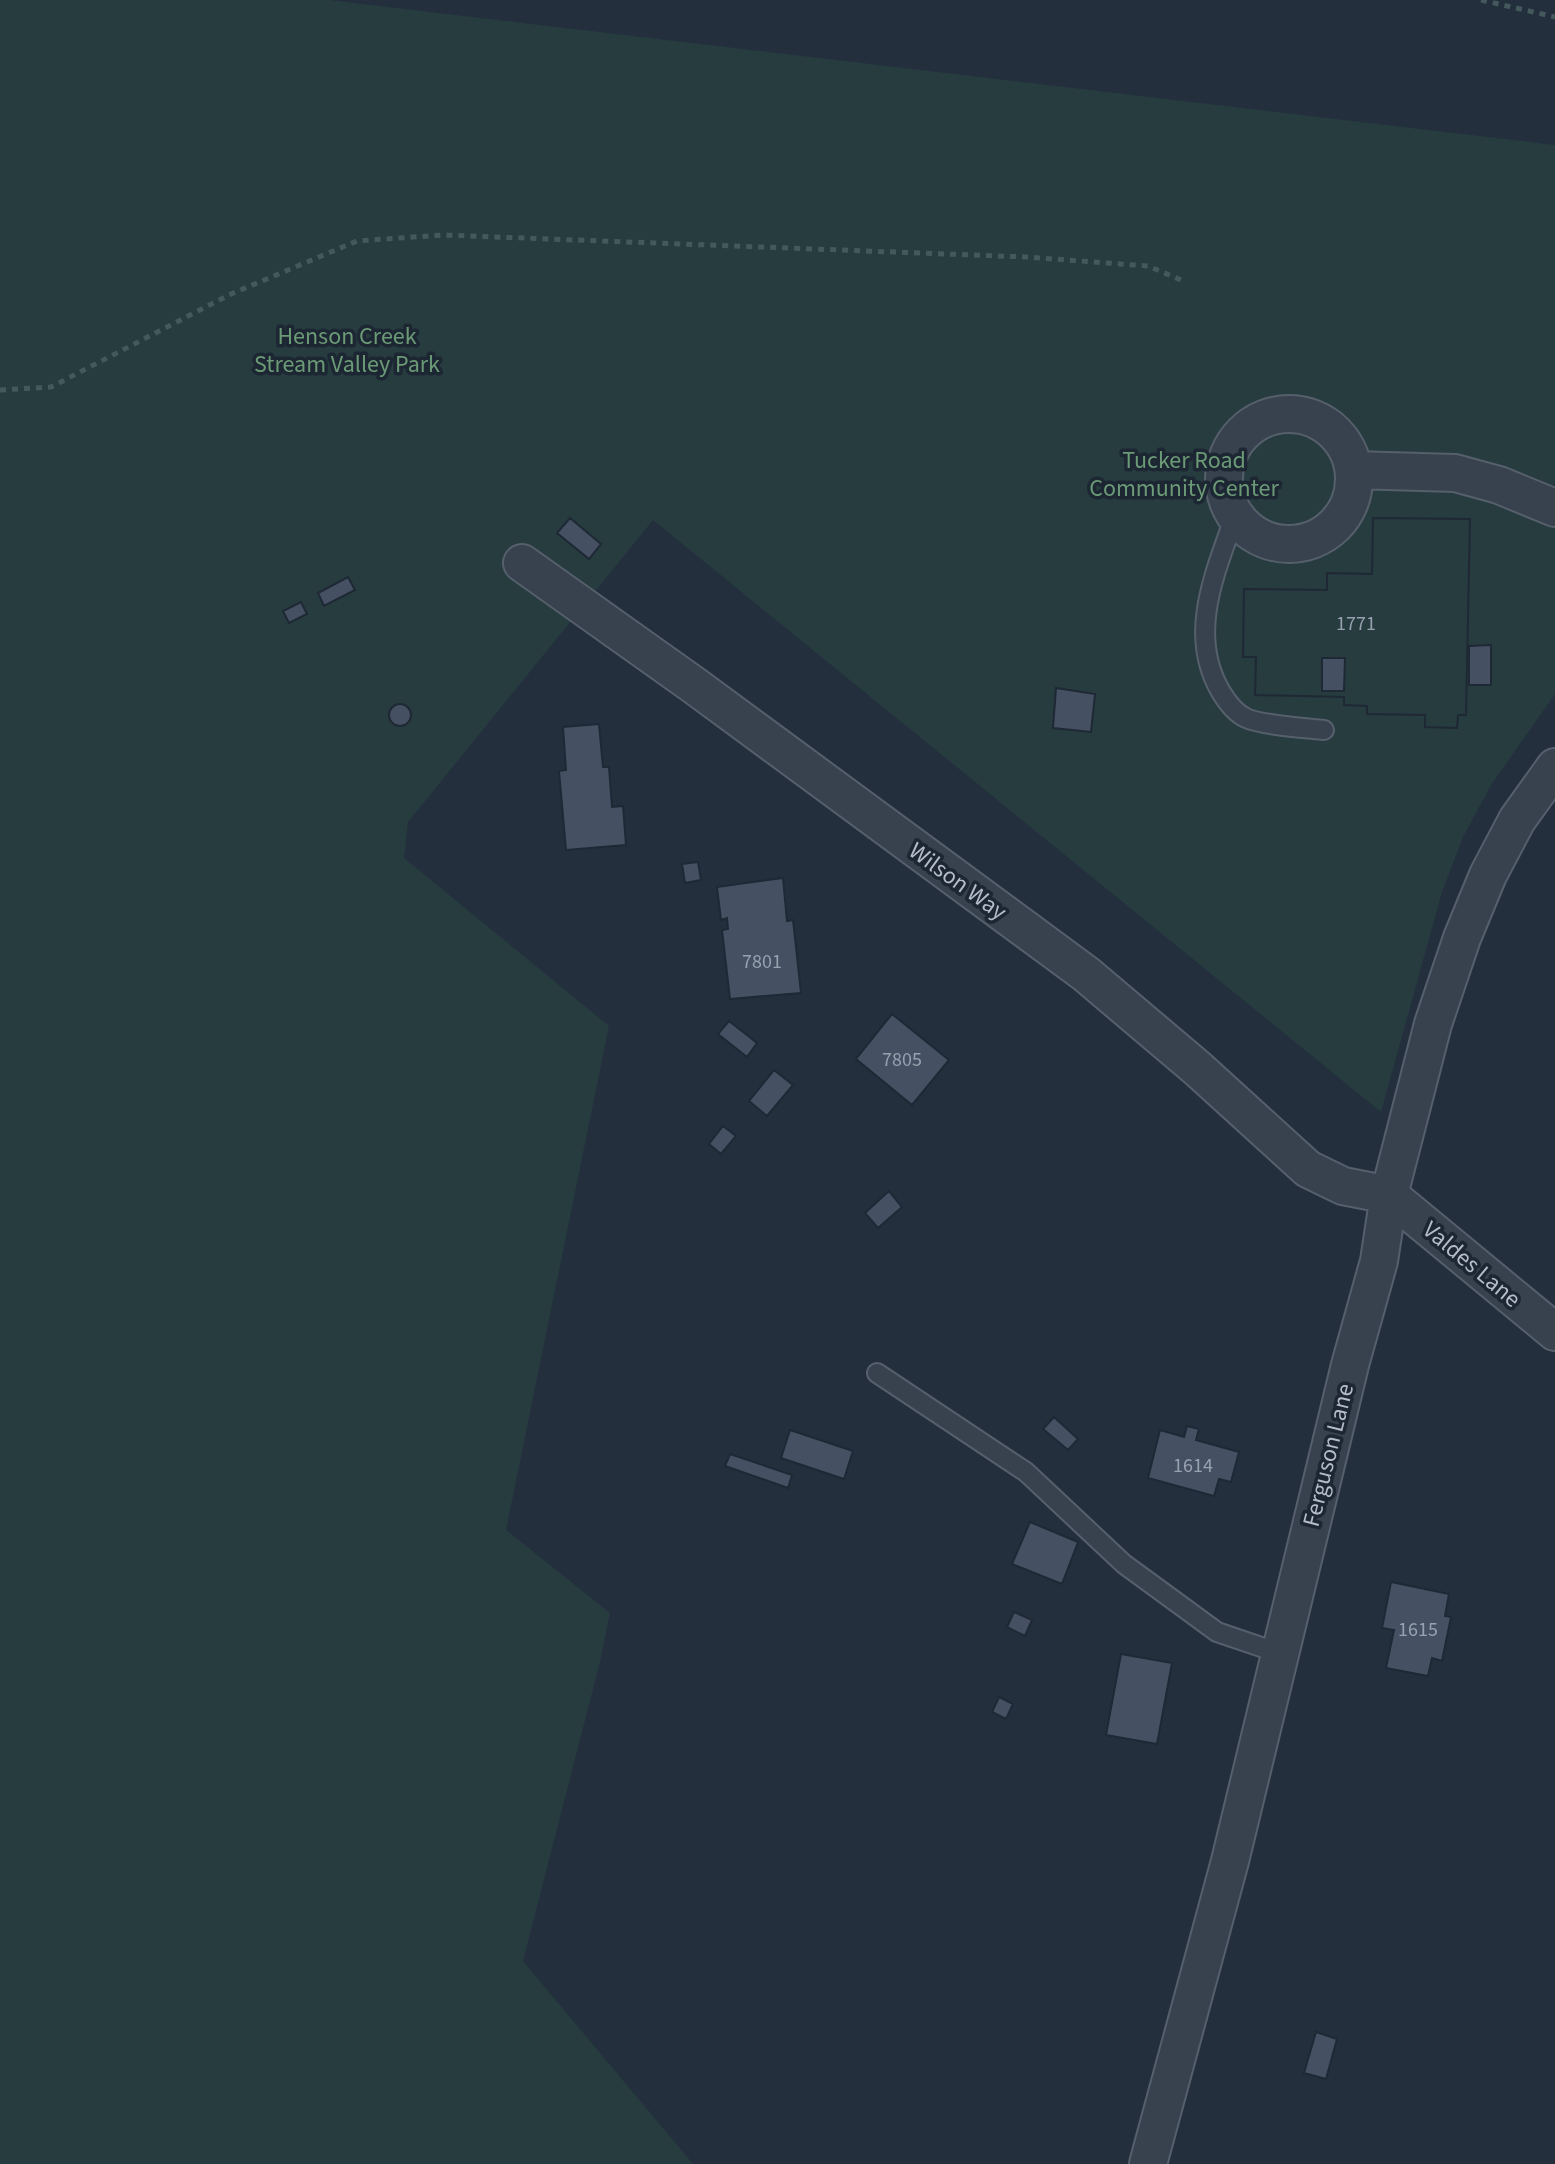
<svg xmlns="http://www.w3.org/2000/svg" width="1555" height="2164" viewBox="0 0 1555 2164" font-family="'Source Sans 3',sans-serif">
<rect width="100%" height="100%" fill="#242f3e"/>
<!-- green -->
<path fill="#263c3f" d="M0 0H329L1555 145V694L1491 785 1463 837 1442 892 1381 1112 653 520 408 822 404 858 609 1026 506 1530 610 1613 600 1662 523 1961 693 2164H0Z"/>
<!-- building -->
<path fill="#455162" stroke="#1f2835" stroke-width="2" fill-rule="evenodd" d="M570 518 601 544 589 559 557 533Z
M1373 518 1470 519 1466 715H1458L1457 728 1425 727V715L1367 714V706L1344 705V697L1255 695 1256 657H1243L1244 589 1327 590V573L1372 574ZM1322 658H1345L1344 691H1322Z
M1373 518 1470 519 1466 715H1458L1457 728 1425 727V715L1367 714V706L1344 705V697L1255 695 1256 657H1243L1244 589 1327 590V573L1372 574Z
M348 577 355 590 324 606 318 593Z
M301 602 307 614 289 623 283 611Z
M1491 645V685H1469V646Z
M1056 688 1095 694 1091 732 1053 728Z
M389 715a11 11 0 1 1 22 0a11 11 0 1 1-22 0Z
M599 724 603 767H609L612 807 623 806 626 845 566 850 559 771 566 770 563 727Z
M698 862 701 880 685 883 682 864Z
M783 878 787 921 793 920 801 993 730 999 722 930 728 929 727 918 721 920 717 887Z
M892 1014 949 1060 912 1105 856 1059Z
M729 1021 757 1043 747 1057 718 1034Z
M774 1070 793 1085 767 1116 749 1101Z
M723 1126 736 1136 721 1154 709 1144Z
M889 1191 902 1207 878 1228 865 1213Z
M1054 1417 1078 1439 1068 1450 1043 1429Z
M1187 1426 1199 1429 1196 1440 1239 1452 1231 1482 1219 1479 1214 1496 1148 1478 1160 1430 1184 1437Z
M790 1430 853 1451 844 1479 781 1458Z
M730 1454 792 1475 788 1488 725 1466Z
M1030 1522 1078 1542 1062 1584 1012 1564Z
M1391 1582 1449 1594 1445 1616 1451 1617 1442 1661 1432 1658 1428 1676 1386 1668 1394 1630 1382 1628Z
M1014 1612 1032 1620 1025 1636 1007 1627Z
M1121 1654 1172 1663 1157 1744 1106 1735Z
M999 1697 1013 1704 1006 1719 992 1712Z
M1316 2032 1337 2039 1326 2079 1304 2073Z"/>
<g fill="none" stroke-linecap="round" stroke-linejoin="round">
<!-- lane casing -->
<g stroke="#565f6c" stroke-width="22">
<path id="lane" d="M1235 516C1215 573 1187 635 1221 692 1227 702 1235 713 1246 718 1260 725 1306 728 1324 730
M877 1373 1026 1472 1124 1564 1217 1632 1279 1653"/>
</g>
<!-- street casing -->
<g stroke="#565f6c" stroke-width="40">
<path id="street" d="M1224 479a65 65 0 1 1 130 0a65 65 0 1 1-130 0Z
M1354 470 1455 473 1499 485 1555 508
M522 563 695 686 1086 974 1197 1068 1308 1169 1343 1186 1389 1195 1555 1332
M1148 2164 1230 1861 1350 1365 1379 1261 1389 1195 1433 1024 1462 938 1488 875 1517 820 1555 767"/>
</g>
<!-- path -->
<path stroke="#44595c" stroke-width="5" stroke-dasharray="6 6" stroke-linecap="butt" d="M1481 0 1555 17
M0 390 51 387 231 294 357 241 443 235 1026 257 1148 266 1181 280"/>
<!-- lane -->
<use href="#lane" stroke="#38414e" stroke-width="18"/>
<!-- street -->
<use href="#street" stroke="#38414e" stroke-width="36"/>
</g>
<g text-anchor="middle" stroke-width="7" stroke-linejoin="round" paint-order="stroke">
<!-- number labels -->
<g font-size="20" fill="#98a1af">
<text x="1356" y="630">1771</text>
<text x="762" y="968">7801</text>
<text x="902" y="1066">7805</text>
<text x="1193" y="1472">1614</text>
<text x="1418" y="1636">1615</text>
</g>
<!-- park labels -->
<g font-size="24" fill="#6b9a76" stroke="#1d2633">
<text x="347" y="344">Henson Creek<tspan x="347" dy="28">Stream Valley Park</tspan></text>
<text x="1184" y="468">Tucker Road<tspan x="1184" dy="28">Community Center</tspan></text>
</g>
<!-- street labels -->
<g font-size="24" fill="#b4bcc9" stroke="#1d2633">
<text transform="translate(958 881) rotate(36)" y="8">Wilson Way</text>
<text transform="translate(1472 1264) rotate(40)" y="8">Valdes Lane</text>
<text transform="translate(1328 1455) rotate(-76)" y="8">Ferguson Lane</text>
</g>
</g>
</svg>
